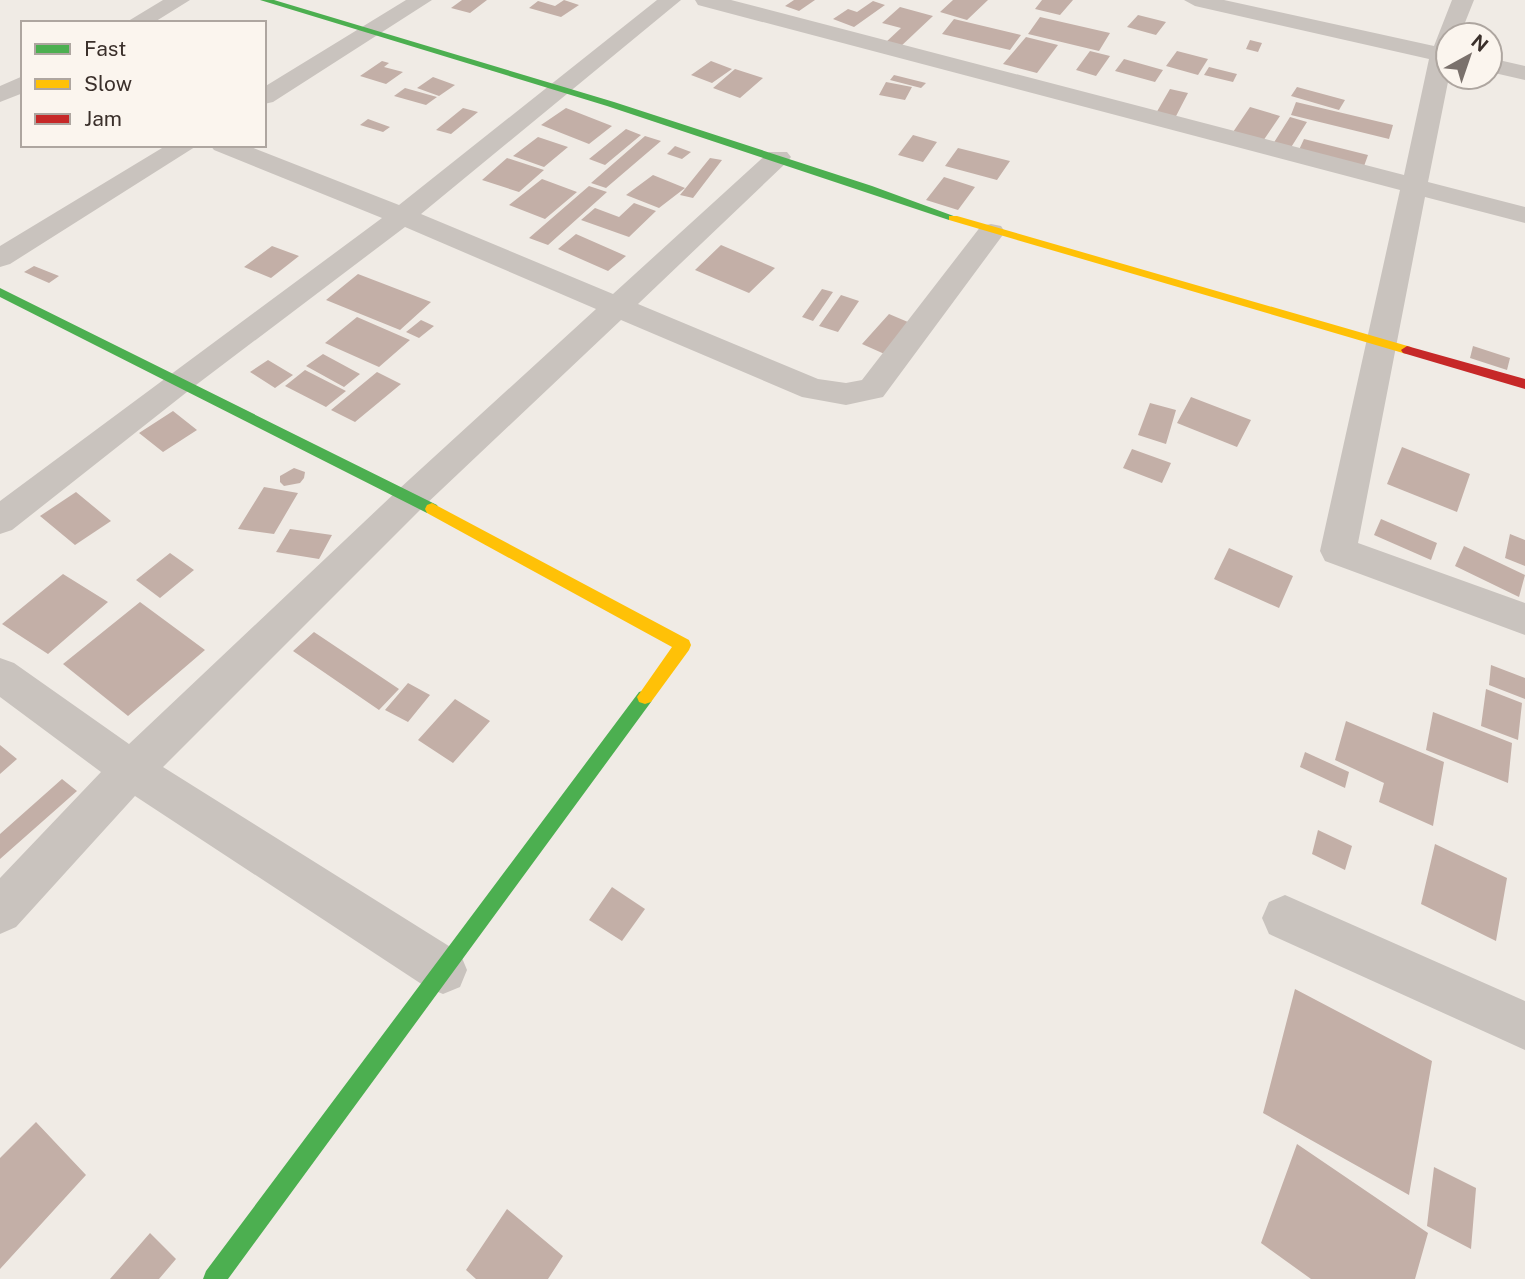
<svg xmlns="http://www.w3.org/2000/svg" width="1525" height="1279" viewBox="0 0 1525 1279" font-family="'Public Sans',sans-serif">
<rect width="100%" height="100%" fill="#f0ebe5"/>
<!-- building -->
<path fill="#c3afa7" d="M462 0H487L470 13 451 8Z
M564 0 579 5 561 17 529 8 538 1 555 6Z
M794 0H815L799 11 785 6Z
M953 0H988L967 20 940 12Z
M1042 0H1073L1060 15 1035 9Z
M873 1 885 5 854 27 833 19 848 9 857 12Z
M900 7 933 16 899 48 884 44 901 28 882 23Z
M1138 15 1166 22 1156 35 1127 27Z
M1040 17 1110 33 1099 51 1028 34Z
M954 19 1021 35 1010 50 942 34Z
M1026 37 1058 45 1037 73 1003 64Z
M1250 40 1262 43 1258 52 1246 49Z
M1090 51 1110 56 1096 76 1076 70Z
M1177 51 1208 59 1198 75 1166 66Z
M1124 59 1163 70 1155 82 1115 71Z
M382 61 389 63 384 67 403 72 386 84 360 76Z
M711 61 732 69 712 83 691 75Z
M1209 67 1237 74 1233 82 1204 75Z
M735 69 763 78 740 98 713 88Z
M894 75 926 83 921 88 890 80Z
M433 77 455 85 439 96 417 88Z
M886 82 912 87 905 100 879 95Z
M1297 87 1345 100 1339 110 1291 96Z
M405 88 437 97 426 105 394 96Z
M1170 89 1188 93 1174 120 1155 115Z
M1296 102 1393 125 1389 139 1291 115Z
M1250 107 1280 116 1261 144 1231 135Z
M463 108 478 112 451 134 436 130Z
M566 108 612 126 589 144 541 125Z
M1290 117 1307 122 1290 149 1273 144Z
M368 119 390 127 383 132 360 125Z
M626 129 641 135 605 165 589 159Z
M913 135 937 142 923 162 898 155Z
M645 136 661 141 606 188 591 183Z
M538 137 568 147 544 167 513 156Z
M1304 139 1368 155 1363 169 1298 152Z
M675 146 691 152 682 159 667 154Z
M958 148 1010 161 997 180 945 166Z
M507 158 544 170 519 192 482 180Z
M710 158 722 160 693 198 680 195Z
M653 175 685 188 659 208 626 195Z
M944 177 975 187 958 210 926 200Z
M542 179 577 192 545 219 509 205Z
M589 186 607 192 548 245 529 238Z
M634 203 656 211 629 237 581 220 595 208 619 217Z
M576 234 626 256 608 271 558 249Z
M721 245 775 268 749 293 695 270Z
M272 246 299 256 271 278 244 267Z
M34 266 59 276 49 283 24 272Z
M358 274 431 302 400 330 326 300Z
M822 289 833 292 813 321 802 317Z
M841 295 859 301 838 332 819 326Z
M889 314 915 325 889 356 862 344Z
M357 317 410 340 379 367 325 343Z
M421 320 434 326 419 338 406 332Z
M1473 346 1510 358 1507 370 1470 358Z
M323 354 360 374 344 387 306 366Z
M268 360 293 375 275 388 250 372Z
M305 370 346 391 326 407 285 386Z
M377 372 401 384 355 422 331 410Z
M1191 397 1251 420 1237 447 1177 423Z
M1150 403 1176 410 1166 444 1138 435Z
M173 411 197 430 163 452 139 433Z
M1402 447 1470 474 1457 512 1387 484Z
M1132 449 1171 463 1162 483 1123 468Z
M294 468 305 472 304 478 300 483 284 486 280 482V476Z
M264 487 298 493 274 534 238 529Z
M76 492 111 521 75 545 40 516Z
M1381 519 1437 543 1431 560 1374 535Z
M290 529 332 535 319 559 276 552Z
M1510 534 1525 540V566L1505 558Z
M1464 546 1525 575 1519 597 1455 566Z
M1229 548 1293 576 1279 608 1214 579Z
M170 553 194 570 160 598 136 580Z
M63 574 108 602 48 654 2 624Z
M140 602 205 650 128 716 63 664Z
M314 632 399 689 379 710 293 651Z
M1491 665 1525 678V699L1489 685Z
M408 683 430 695 408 722 385 710Z
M1486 689 1522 703 1518 740 1481 726Z
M455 699 490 721 453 763 418 740Z
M1433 712 1512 743 1508 783 1426 750Z
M1346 721 1444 762 1433 826 1379 802 1384 783 1335 760Z
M0 745 17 759 0 774Z
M1305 752 1349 772 1345 788 1300 767Z
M62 779 77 791 0 859V834Z
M1318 830 1352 846 1345 870 1312 854Z
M1435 844 1507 878 1496 941 1421 904Z
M612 887 645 909 622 941 589 920Z
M1295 989 1432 1061 1409 1195 1263 1113Z
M36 1122 86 1175 0 1269V1158Z
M1297 1144 1428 1233 1415 1279H1311L1261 1243Z
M1434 1167 1476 1188 1471 1249 1427 1226Z
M507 1209 563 1256 548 1279H476L466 1270Z
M150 1233 176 1259 159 1279H110Z"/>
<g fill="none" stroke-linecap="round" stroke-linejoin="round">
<!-- street -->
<path fill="#c9c3be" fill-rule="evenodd" d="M163 0H190L153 23H125Z
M406 0H432L273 102 264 104V87Z
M657 0H681L421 214 613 294 769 152H787L791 157 787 162 638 304 818 379 846 383 862 380 981 226 991 224 1001 226 1005 232 883 397 846 405 802 397 621 320 423 507 163 767 460 953 467 970 460 987 443 994 426 987 135 796 16 927 0 934V878L101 772 0 697V658L14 663 129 744 399 489 596 309 405 227 192 388 12 530 0 534V501L382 218 214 150 210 145H246L399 205Z
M695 0H731L1404 175 1429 59 1195 6 1184 0H1224L1434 46 1452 0H1474L1460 35H1448L1449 77 1428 182 1525 207V223L1425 197 1358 543 1525 603V635L1325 561 1320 551 1400 190 698 5Z
M1490 58 1525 66V80L1490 72Z
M23 76V93L0 102V86Z
M167 145H198L10 264 0 267V246Z
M1285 895 1525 1001V1050L1269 934 1262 918 1269 902Z"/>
<!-- fast -->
<path fill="#4caf50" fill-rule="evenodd" d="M260 0H274L614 102 872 186 959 218 949 220 607 106Z
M0 288 437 505 439 509 437 513H427L0 297Z
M645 690 651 692 653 697 651 702 228 1279H203L206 1271 639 692Z"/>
<!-- slow -->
<path fill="#ffc107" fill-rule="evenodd" d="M949 216H957L1411 347 1413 350 1407 354 1403 353 949 220Z
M432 503 689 640 691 645 689 650 651 702 645 704 639 702 637 697 672 647 427 513 425 509 427 505Z"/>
<!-- jam -->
<path fill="#c62828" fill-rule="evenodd" d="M1407 346 1525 379V389L1403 353 1401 350Z"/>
</g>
<!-- legend -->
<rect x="21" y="21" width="245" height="126" fill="#fbf5ee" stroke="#aea6a0" stroke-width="2"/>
<rect x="35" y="44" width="35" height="10" fill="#4caf50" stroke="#aea6a0" stroke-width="2"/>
<text x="84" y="56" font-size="21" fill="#3b302b">Fast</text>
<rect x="35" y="79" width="35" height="10" fill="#ffc107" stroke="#aea6a0" stroke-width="2"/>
<text x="84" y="91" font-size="21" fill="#3b302b">Slow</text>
<rect x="35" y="114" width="35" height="10" fill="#c62828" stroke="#aea6a0" stroke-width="2"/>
<text x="84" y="126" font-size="21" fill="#3b302b">Jam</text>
<!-- north arrow -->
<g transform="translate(1469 56) rotate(40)"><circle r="33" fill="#fbf5ee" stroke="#aea6a0" stroke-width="2"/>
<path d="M0-5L12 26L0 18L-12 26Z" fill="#7a716c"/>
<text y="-10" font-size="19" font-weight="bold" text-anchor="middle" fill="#3b302b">N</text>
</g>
</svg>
